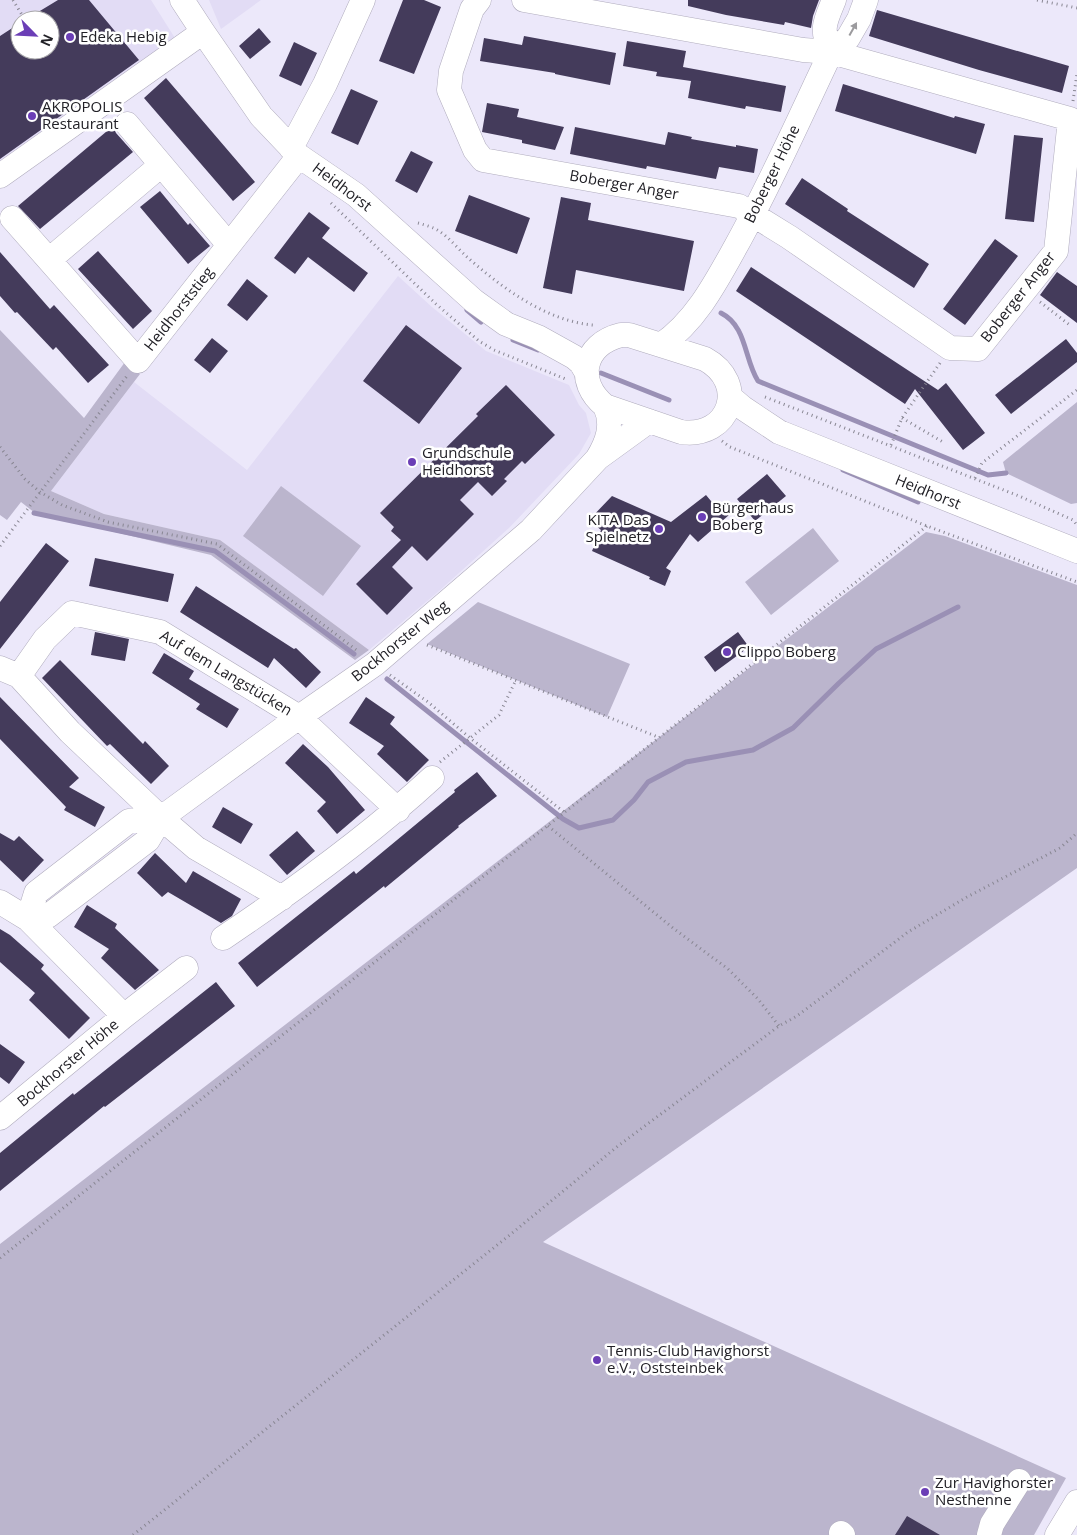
<svg xmlns="http://www.w3.org/2000/svg" width="1077" height="1535" viewBox="0 0 1077 1535" font-family="'Open Sans',sans-serif">
<rect width="100%" height="100%" fill="#ece8fa"/>
<!-- built -->
<path fill="#e2dcf5" fill-rule="evenodd" d="M0 0H151L180 46 0 177ZM20 20H50V50H20Z
M209 0H261L221 29Z
M398 276 432 307 486 351 569 385 579 405 586 413 591 433 579 454 510 527 439 591 369 650 220 540 104 514 51 491 134 382 247 470Z"/>
<!-- green -->
<path fill="#bbb5cd" d="M0 330 84 418 125 362 140 374 51 491 104 514 220 540 369 650 355 660 211 555 35 513 21 502 7 520 0 515Z
M1077 402V503L1071 504 1006 473 1003 462Z
M281 486 361 546 323 596 243 536Z
M813 528 839 561 771 615 745 582Z
M926 532 945 536 1077 585V868L543 1242 1066 1478 1034 1535H0V1244Z
M478 602 630 664 607 717 427 644Z"/>
<g fill="none" stroke-linecap="round" stroke-linejoin="round">
<!-- stream -->
<path stroke="#9a90b5" stroke-width="5" d="M467 310 481 322
M721 313C747 326 744 359 758 381L988 475 1006 473
M513 340 538 350
M601 373 669 400
M843 470 918 502
M34 513 215 551 354 654
M387 679 563 819 579 828 613 820 634 800 648 782 686 762 753 750 793 728 839 683 876 649 958 607"/>
</g>
<!-- building -->
<path fill="#443b5b" d="M58 0H89L139 60 0 159V36L20 23V50H50V20H25Z
M403 0H424L441 7 414 74 379 61Z
M688 0H819L813 16 811 28 785 22 784 25 726 15 688 6Z
M877 10 1069 66 1062 93 979 70 869 36Z
M259 28 271 42 250 59 239 46Z
M524 36 616 53 610 85 555 74V73L480 61 484 38 522 45Z
M627 41 686 51 683 67 786 86 781 112 746 106 745 109 688 98 691 81 656 76 657 72 623 66Z
M294 42 317 53 301 86 279 76Z
M166 78 255 182 233 201 144 98Z
M843 84 954 118 955 116 985 124 976 154 835 111Z
M351 89 378 101 358 145 331 133Z
M487 103 519 109 517 117 564 127 555 150 522 143V140L482 132Z
M113 126 116 133 133 152 40 229 18 206Z
M575 127 665 145 668 132 692 137 691 139 736 147V145L758 149 754 173 719 167 716 179 647 166 646 169 570 154Z
M1014 135 1043 138 1034 222 1005 219Z
M411 151 433 162 417 193 395 181Z
M802 178 848 209 847 211 929 264 914 288 785 204Z
M160 191 188 225 190 223 210 246 188 264 140 207Z
M469 195 530 218 517 254 455 231Z
M561 197 591 203 588 220 694 241 684 291 576 270 572 294 543 288Z
M309 212 330 228 322 238 368 273 354 292 308 257 295 274 274 258Z
M995 239 1018 256 965 325 943 309Z
M98 251 152 311 133 329 78 269Z
M0 252 50 309 54 305 109 365 88 383 56 347 53 350 17 312 15 313 0 296Z
M751 267 938 390 946 383 985 433 963 450 915 389 905 404 736 291Z
M1057 272 1077 286V323L1040 295Z
M247 279 268 296 247 321 227 305Z
M406 325 462 368 419 424 363 381Z
M212 338 228 351 210 373 194 360Z
M1066 339 1077 353V362L1011 414 995 395Z
M506 385 555 435 525 464 522 461 504 479 507 481 492 496 478 482 460 500 474 514 427 561 412 546 392 567 413 588 387 615 356 584 401 540 391 531 394 527 380 513 478 416 476 414Z
M767 474 786 496 755 521 737 499Z
M706 495 716 507 720 504 729 515 698 542 690 534 666 568 671 571 665 586 649 579 650 577 592 551 601 530 589 520 612 496 671 522Z
M46 543 69 561 0 649V602Z
M95 558 174 574 168 602 89 586Z
M196 586 294 649 296 648 321 672 306 688 274 658 268 668 180 612Z
M95 632 129 639 125 661 91 655Z
M738 632 749 647 715 672 704 657Z
M164 653 194 671 189 679 239 709 227 728 196 709 200 704 152 673Z
M60 660 143 744 145 741 169 766 151 784 110 744 107 746 42 678Z
M0 697 79 778 69 787 105 807 95 827 64 810 66 807 0 739Z
M366 697 395 717 390 724 429 760 407 782 377 754 384 746 349 723Z
M303 744 328 767 365 810 337 834 317 811 326 802 285 763Z
M477 772 497 796 458 826 459 827 385 888 384 886 257 987 238 963 354 871 356 874 455 792 454 790Z
M223 807 253 824 241 844 212 827Z
M297 831 315 851 287 875 269 855Z
M0 833 14 841 19 836 44 860 23 882 0 860Z
M155 853 186 883 193 871 241 899 232 916 221 923 168 892 162 897 137 873Z
M87 905 117 924 115 928 159 970 135 990 101 958 109 949 74 927Z
M0 929 10 935 44 965 41 969 90 1018 69 1039 29 1000 35 993 0 962Z
M216 982 235 1006 105 1107 104 1106 0 1191V1153L73 1093 74 1095Z
M0 1044 25 1062 9 1084 0 1077Z
M907 1516 940 1535H895Z"/>
<g fill="none" stroke-linecap="round" stroke-linejoin="round">
<!-- minor casing -->
<g stroke="#b0acbd" stroke-width="25">
<path id="minor" d="M182 0 203 32 261 116 299 156 356 195 474 301 506 324 538 337 574 357 581 363 587 373
M479 0 472 9 451 71 449 90 475 150 483 160 739 206 789 237 950 348 978 349 1056 251 1070 119 831 52 803 50 524 0
M831 52C820 29 825 22 834 0
M127 124 229 245
M291 148 325 84 363 0
M0 176 203 32
M12 218 138 361 299 156
M49 260 160 166
M621 335H629L705 359C749 383 730 439 681 432L605 406C575 382 583 344 621 335Z
M661 345C696 321 716 282 736 246 771 183 800 117 831 52L848 38 859 19 866 0
M730 397 743 408 779 432 1077 551
M598 458 649 421
M0 668 19 676 70 732 161 818 196 848 282 898
M19 676 45 639 72 613 160 632 299 717 398 810
M161 818 148 840 48 916 28 919 36 893 129 821 161 818 299 717 375 664 531 530 597 459C607 443 614 425 605 406
M0 902 28 919 124 1016
M223 938C296 889 368 837 432 778
M0 1118 124 1016 186 968
M841 1533 843 1535
M989 1535 992 1524 1019 1481
M1057 1535 1077 1502"/>
</g>
<!-- path -->
<path stroke="#888692" stroke-width="3" stroke-dasharray="1 4" stroke-linecap="butt" d="M13 0 25 20
M1037 0 1077 8
M1073 101 1077 74
M331 203 436 304 479 341 494 350 568 380
M418 223C425 225 433 227 439 231 450 238 458 249 467 257 501 287 546 321 593 325
M1040 302 1071 326
M765 397 1019 496 1073 520 1077 525
M902 418 943 442
M722 441 730 447 927 526 1077 582
M891 445 902 418 940 363
M0 447 25 479 40 492 62 505 108 522 217 544 359 652
M975 478 982 463 1077 390
M0 546 127 376
M427 645 658 737
M390 675 428 702 470 738 564 812
M440 762 499 715 516 680
M548 826 673 928 728 969 758 999 779 1026
M0 1258 927 526
M133 1535 511 1234 618 1146 779 1026 797 1016 908 932 967 897 1060 848 1077 833"/>
<!-- minor -->
<use href="#minor" stroke="#fff" stroke-width="24"/>
</g>
<!-- one-way arrows -->
<defs><path id="oneway-solid" d="M-6-.8H1V-3.2L6.5 0L1 3.2V.8H-6Z" transform="scale(1.25)"/></defs>
<use fill="#9c9b9e" href="#oneway-solid" transform="translate(853 29) rotate(-61)"/>
<!-- markers -->
<g fill="#6b3eb6" stroke="#fff" stroke-width="2">
<circle cx="70" cy="37" r="5"/>
<circle cx="32" cy="116" r="5"/>
<circle cx="412" cy="462" r="5"/>
<circle cx="702" cy="517" r="5"/>
<circle cx="659" cy="529" r="5"/>
<circle cx="727" cy="652" r="5"/>
<circle cx="597" cy="1360" r="5"/>
<circle cx="925" cy="1492" r="5"/>
</g>
<g text-anchor="middle" stroke-width="5" stroke-linejoin="round" paint-order="stroke">
<!-- poi labels -->
<g font-size="15" fill="#222127" stroke="#fff" text-anchor="start">
<text x="80" y="42">Edeka Hebig</text>
<text x="42" y="112">AKROPOLIS<tspan x="42" dy="17">Restaurant</tspan></text>
<text x="422" y="458">Grundschule<tspan x="422" dy="17">Heidhorst</tspan></text>
<text x="712" y="513">Bürgerhaus<tspan x="712" dy="17">Boberg</tspan></text>
<text x="649" y="525" text-anchor="end">KITA Das<tspan x="649" dy="17">Spielnetz</tspan></text>
<text x="737" y="657">Clippo Boberg</text>
<text x="607" y="1356">Tennis-Club Havighorst<tspan x="607" dy="17">e.V., Oststeinbek</tspan></text>
<text x="935" y="1488">Zur Havighorster<tspan x="935" dy="17">Nesthenne</tspan></text>
</g>
<!-- street labels -->
<g font-size="15" fill="#222127" stroke="#fff">
<text transform="translate(772 174) rotate(-64)" y="5">Boberger Höhe</text>
<text transform="translate(624 185) rotate(10)" y="5">Boberger Anger</text>
<text transform="translate(342 187) rotate(37)" y="5">Heidhorst</text>
<text transform="translate(1018 297) rotate(-52)" y="5">Boberger Anger</text>
<text transform="translate(179 309) rotate(-52)" y="5">Heidhorststieg</text>
<text transform="translate(928 492) rotate(22)" y="5">Heidhorst</text>
<text transform="translate(400 641) rotate(-39)" y="5">Bockhorster Weg</text>
<text transform="translate(226 673) rotate(31)" y="5">Auf dem Langstücken</text>
<text transform="translate(68 1063) rotate(-40)" y="5">Bockhorster Höhe</text>
</g>
</g>
<!-- north arrow -->
<g transform="translate(35 35) rotate(114)"><circle r="24" fill="#ffffff" stroke="#a7a6a9"/>
<path d="M0-4L9 19L0 12L-9 19Z" fill="#6b3eb6"/>
<text y="-8" font-size="14" font-weight="bold" text-anchor="middle" fill="#222127">N</text>
</g>
</svg>
